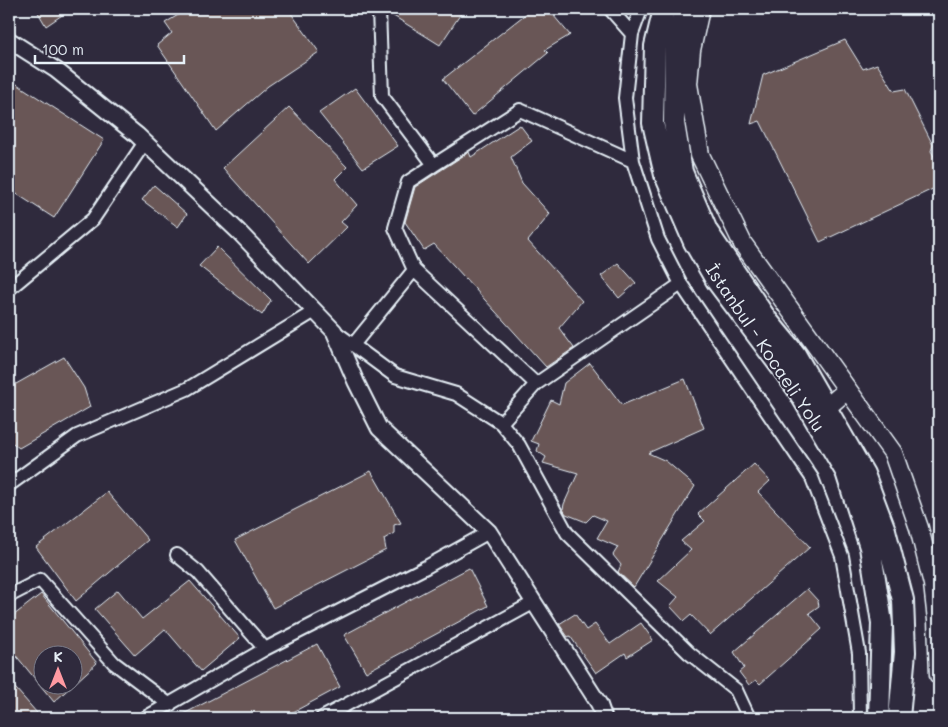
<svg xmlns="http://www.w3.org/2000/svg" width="948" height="727" viewBox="0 0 948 727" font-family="Mali,sans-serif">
<rect width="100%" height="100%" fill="#2f2a3d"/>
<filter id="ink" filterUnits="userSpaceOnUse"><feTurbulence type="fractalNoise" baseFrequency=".02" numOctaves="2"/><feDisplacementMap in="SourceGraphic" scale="10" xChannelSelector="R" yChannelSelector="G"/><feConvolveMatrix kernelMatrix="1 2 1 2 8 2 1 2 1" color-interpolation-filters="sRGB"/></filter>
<g filter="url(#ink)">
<!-- building -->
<path fill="#695756" stroke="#e8f1f8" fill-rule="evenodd" d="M36 9H71L46 26Z
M188 9H288L319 52 268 86 216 131 157 45 172 33 165 23Z
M387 9H464L440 45 387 12Z
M532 9H548L570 35 545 50 548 53 472 116 443 79Z
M845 40 863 69 877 64 894 91 905 89 933 145 931 151 939 165V186L820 242 760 121 751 124 763 75Z
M9 79 104 140 54 218 9 189Z
M355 88 398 146 363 168 319 113Z
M289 107 347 167 335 179 357 205 341 222 347 227 309 264 223 168Z
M520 125 532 141 511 157 522 183 550 214 528 241 582 301 559 328 574 348 546 367 434 244 424 250 405 222 415 187 469 152 471 157Z
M154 185 187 214 178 227 142 200Z
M217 247 271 300 262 315 199 266Z
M618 263 636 283 619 298 601 276Z
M64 357 84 388 90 407 19 448 9 440V374L16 384Z
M590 363 622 405 685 379 704 428 648 453 666 461 695 486 634 587 618 572 621 565 613 555 618 547 597 538 607 521 593 515 586 522 566 514 563 509 564 504 578 473 543 463 546 457 537 451 539 444 531 441 551 400 559 404 564 383Z
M754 464 770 481 758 492 810 547 710 635 691 615 684 621 670 606 678 597 658 581 691 550 681 541 705 521 698 514Z
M371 471 401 523 394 525V533L384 539 386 550 273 608 235 540Z
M107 492 148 540 76 601 36 547Z
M469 568 488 606 366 672 344 635Z
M190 581 240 638 201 671 165 629 135 655 95 609 118 590 142 619Z
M807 589 818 601 819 606 809 613 822 629 760 684 756 680 749 685 739 672 744 668 734 652Z
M41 594 97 663 54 702 9 647V619ZM42 654H72V684H42Z
M575 614 586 630 595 624 610 644 641 623 653 640 627 657 625 653 596 673 570 636 568 637 559 624Z
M317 644 340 687 282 718H176Z
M9 681 37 713 31 718H9Z"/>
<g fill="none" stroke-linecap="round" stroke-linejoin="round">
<!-- minor casing -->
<g stroke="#e8f1f8" stroke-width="16">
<path id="minor" d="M610 9 632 34
M641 9 632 34 625 98 633 161 658 239 681 284 812 478 842 556 859 653 860 718
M434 165 520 110 633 161
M414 270 536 384
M9 289 93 219 145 142
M334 331 395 376 456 394 501 423 519 445 567 533 689 653 736 690 749 718
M353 345 414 270 395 228 408 182 434 165 382 96 379 9
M501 423 536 384 681 284
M9 485 77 436 187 389 315 311
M9 596 40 580 114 663 170 705
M265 649 426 567 489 532
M145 718 265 649 198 572 177 555
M322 718 533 603"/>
</g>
<!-- tertiary casing -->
<g stroke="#e8f1f8" stroke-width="19">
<path id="tertiary" d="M9 40 56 70 137 135 239 232 334 331 356 382 379 428 489 532 599 704 604 718"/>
</g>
<!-- secondary casing -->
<g stroke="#e8f1f8" stroke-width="21">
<path id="secondary" d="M700 9 691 50 688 84 700 155 743 244 893 453 919 528 933 584 937 620 939 675
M826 408 847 390"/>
</g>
<!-- trunk casing -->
<g stroke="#e8f1f8" stroke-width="24">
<path id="trunk" d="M664 9 655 46 653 123 665 175 694 242 716 280 796 387 846 472 870 547 882 623 879 718
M685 9 675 45 674 123 682 172 707 231 767 320 795 354 864 474 885 530 903 600 905 652 899 718"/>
</g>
<!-- minor -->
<use href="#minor" stroke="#2f2a3d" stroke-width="12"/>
<!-- tertiary -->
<use href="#tertiary" stroke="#2f2a3d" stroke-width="15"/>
<!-- secondary -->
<use href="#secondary" stroke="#2f2a3d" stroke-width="18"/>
<!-- trunk -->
<use href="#trunk" stroke="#2f2a3d" stroke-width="20"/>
</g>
</g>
<g text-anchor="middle" stroke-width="4" stroke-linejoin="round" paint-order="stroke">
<!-- street labels -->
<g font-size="18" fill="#e8f1f8" stroke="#2f2a3d">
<text transform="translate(765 348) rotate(56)" y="6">İstanbul - Kocaeli Yolu</text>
</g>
</g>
<!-- margin -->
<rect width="948" height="727" fill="none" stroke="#2f2a3d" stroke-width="30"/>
<rect x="15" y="15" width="918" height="697" fill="none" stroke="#e8f1f8" stroke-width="2" filter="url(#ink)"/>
<!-- north arrow -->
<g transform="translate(58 670)"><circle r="24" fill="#2f2a3d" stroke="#797a88"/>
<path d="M0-4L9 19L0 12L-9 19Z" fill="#ff9aa2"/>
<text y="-8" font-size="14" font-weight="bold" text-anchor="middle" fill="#e8f1f8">K</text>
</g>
<!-- scale -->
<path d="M35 55v8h149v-8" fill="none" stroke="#e8f1f8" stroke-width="2.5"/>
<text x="42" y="55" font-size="15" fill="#e8f1f8" stroke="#2f2a3d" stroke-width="4" paint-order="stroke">100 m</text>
</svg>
